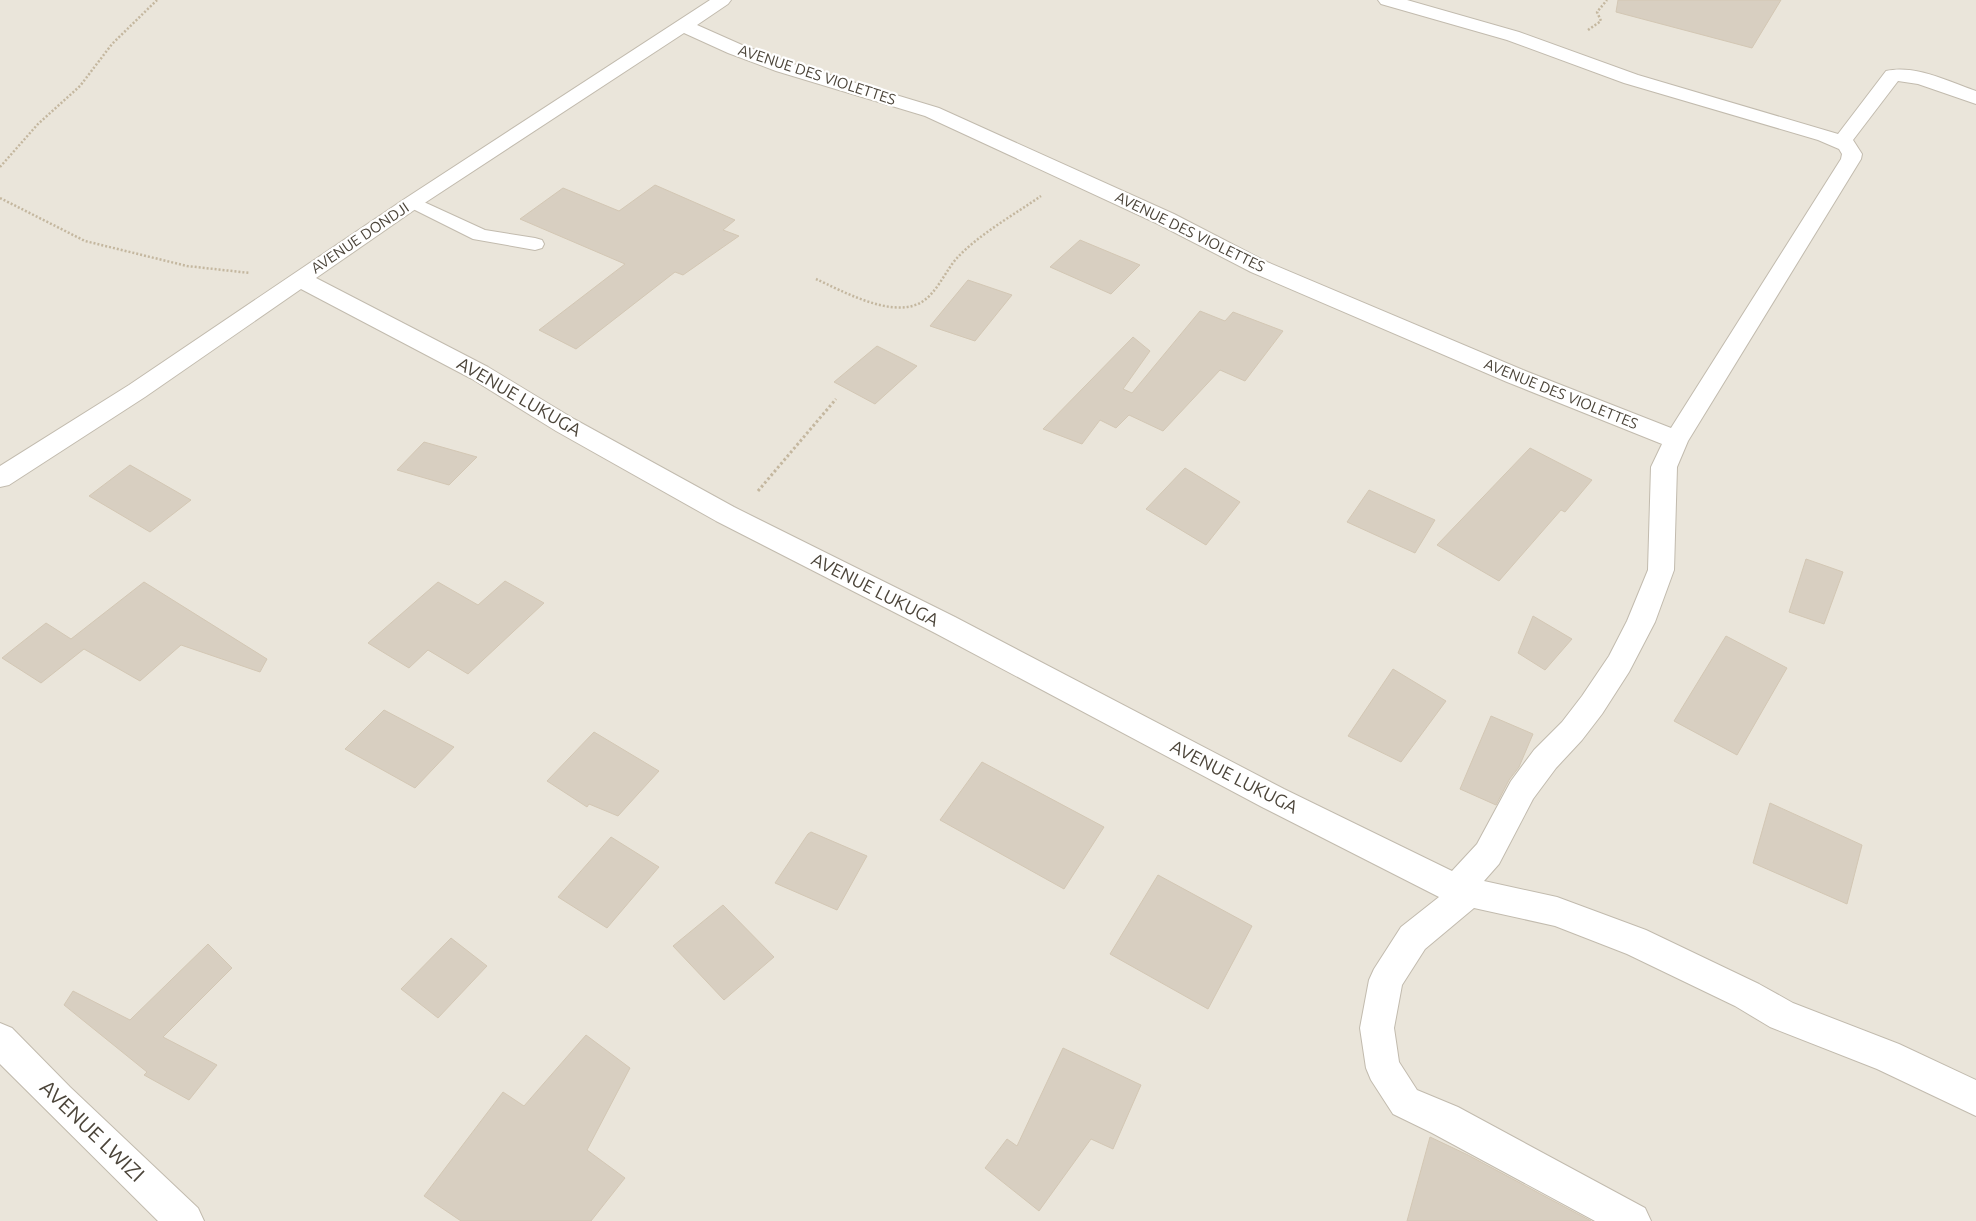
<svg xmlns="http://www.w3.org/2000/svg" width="1976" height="1221" viewBox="0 0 1976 1221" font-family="Ubuntu,sans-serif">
<rect width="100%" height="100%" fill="#f6f3ec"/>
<!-- residential -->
<path fill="#eae5da" d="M0 0H1976V1221H0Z"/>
<!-- building -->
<path fill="#d8cfc1" stroke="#d3c7b4" d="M1618 0H1781L1752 48 1616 12Z
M655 185 735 220 723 230 739 236 683 275 675 272 576 349 539 330 625 264 520 219 563 188 619 211Z
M1080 240 1140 265 1111 294 1050 267Z
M968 280 1012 295 975 341 930 326Z
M1200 311 1225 321 1233 312 1283 331 1245 381 1220 370 1163 431 1129 415 1116 428 1100 420 1082 444 1043 429 1133 337 1150 351 1123 389 1132 393Z
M877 346 917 366 875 404 834 382Z
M424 442 477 457 449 485 397 470Z
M1530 448 1592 480 1565 512 1561 510 1499 581 1437 545Z
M130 465 191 500 150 532 89 496Z
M1185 468 1240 502 1206 545 1146 509Z
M1369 490 1435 520 1415 553 1347 522Z
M1806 559 1843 572 1824 624 1789 612Z
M505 581 544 603 468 674 428 650 409 668 368 643 438 582 478 605Z
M144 582 267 659 260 672 181 645 140 681 84 649 41 683 2 658 46 623 71 639Z
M1533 616 1572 639 1545 670 1518 653Z
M1726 636 1787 668 1737 755 1674 721Z
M1393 669 1446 701 1401 762 1348 736Z
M384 710 454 747 415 788 345 749Z
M1491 716 1533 734 1519 767 1509 780 1496 805 1460 789Z
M594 732 659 771 618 816 589 804 587 807 547 781Z
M982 762 1104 827 1064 889 940 820Z
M1770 803 1862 845 1847 904 1753 863Z
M811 832 867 856 837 910 775 883 808 834Z
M611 837 659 867 607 928 558 897Z
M1158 875 1252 926 1208 1009 1110 954Z
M723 905 774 957 724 1000 673 946Z
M451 938 487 966 438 1018 401 989Z
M208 944 232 968 163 1037 217 1065 189 1100 144 1075 147 1072 64 1005 73 991 130 1020Z
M586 1035 630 1068 587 1150 625 1178 591 1221H461L424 1196 503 1092 524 1106Z
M1063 1048 1141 1085 1113 1149 1091 1139 1039 1211 985 1168 1007 1139 1017 1146Z
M1430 1137 1468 1155 1591 1221H1407Z"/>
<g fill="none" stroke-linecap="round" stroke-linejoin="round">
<!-- lane casing -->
<g stroke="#c2bbae" stroke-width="2">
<path id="lane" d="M413 197 485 230 535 238 542 240 544 244 542 248 535 250 473 239 407 206 404 202 407 198Z"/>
</g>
<!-- street casing -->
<g stroke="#c2bbae" stroke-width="2">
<path id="street" d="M710 0H731L728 4 697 25 742 45 790 63 939 108 1174 214 1267 262 1523 370 1671 428 1841 159 1842 154 1839 149 1818 140 1624 83 1507 40 1381 4 1378 0H1407L1519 32 1638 75 1838 134 1886 71C1915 64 1950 82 1976 91V104L1918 84 1898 81 1853 140 1862 154 1861 159 1688 441 1677 467 1674 570 1655 622 1629 672 1602 714 1582 740 1556 768 1533 799 1499 864 1484 881 1557 897 1646 930 1759 984 1793 1003 1899 1044 1976 1080V1116L1877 1069 1770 1027 1735 1006 1627 954 1555 926 1474 908 1425 949 1402 985 1394 1028 1399 1062 1417 1090 1458 1107 1645 1208 1651 1221H1595L1432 1133 1393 1114 1371 1080 1366 1068 1360 1028 1369 980 1374 969 1401 927 1439 897 1262 807 935 633 716 521 556 431 472 379 301 289 145 397 9 485 0 487V466L129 385 406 198ZM684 33 728 53 776 71 925 116 1158 224 1251 272 1507 382 1662 444 1651 467 1648 570 1627 621 1609 656 1582 696 1562 722 1534 750 1511 781 1477 844 1452 871 1284 789 955 617 734 507 574 419 488 367 316 278 420 206Z
M0 1023 12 1028 70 1087 198 1208 204 1221H158L0 1064Z"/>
</g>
<!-- path-far1 -->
<path stroke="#c4b79f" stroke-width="2.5" stroke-dasharray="2 2" stroke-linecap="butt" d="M1588 30 1601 21 1597 12 1607 0
M0 167 38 124 80 86 112 44 157 0
M0 198 85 241 187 266 250 273
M816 279C842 291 889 317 918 304 936 296 945 271 957 258 978 235 1015 214 1041 196"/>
<!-- path -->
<path stroke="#c4b79f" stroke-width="3" stroke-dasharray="2.5 2.5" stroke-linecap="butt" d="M758 491 836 399"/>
<!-- lane -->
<use href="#lane" fill="#fff" fill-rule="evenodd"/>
<!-- street -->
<use href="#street" fill="#fff" fill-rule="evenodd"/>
</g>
<g text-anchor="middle" stroke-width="4.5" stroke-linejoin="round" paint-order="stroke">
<!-- far-street labels -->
<g font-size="15" fill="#4b4439" stroke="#fff">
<text transform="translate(817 75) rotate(18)" y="5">AVENUE DES VIOLETTES</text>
<text transform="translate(1190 232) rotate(26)" y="5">AVENUE DES VIOLETTES</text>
<text transform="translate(360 238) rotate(-34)" y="5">AVENUE DONDJI</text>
<text transform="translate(1561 394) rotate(22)" y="5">AVENUE DES VIOLETTES</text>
</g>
<!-- street labels -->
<g font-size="18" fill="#4b4439" stroke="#fff">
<text transform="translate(519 397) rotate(30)" y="6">AVENUE LUKUGA</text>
<text transform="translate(875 590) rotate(27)" y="6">AVENUE LUKUGA</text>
<text transform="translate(1234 777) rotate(27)" y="6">AVENUE LUKUGA</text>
</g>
<!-- near-street labels -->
<g font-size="21" fill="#4b4439" stroke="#fff">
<text transform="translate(92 1131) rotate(44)" y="7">AVENUE LWIZI</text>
</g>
</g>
</svg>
